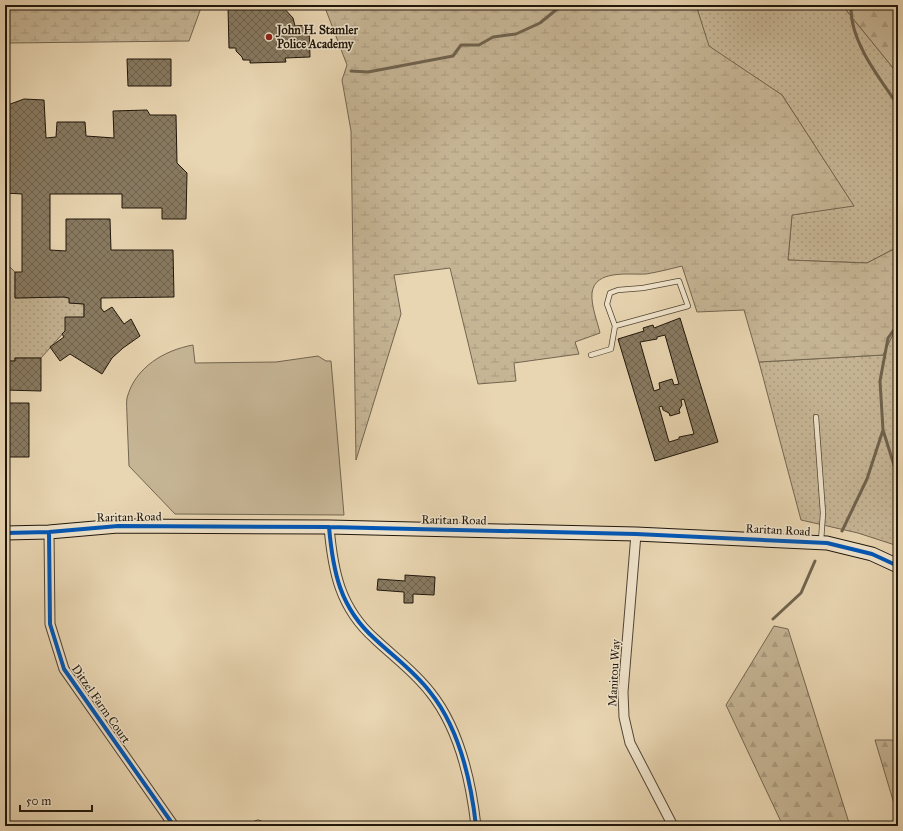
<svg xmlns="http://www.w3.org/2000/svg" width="903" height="831" viewBox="0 0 903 831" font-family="'IM FELL Great Primer',serif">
<defs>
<pattern id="grass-dots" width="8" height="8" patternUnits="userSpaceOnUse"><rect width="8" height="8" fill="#c6b595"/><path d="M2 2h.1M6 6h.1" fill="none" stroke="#aa9b7f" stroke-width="1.8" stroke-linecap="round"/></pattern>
<pattern id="forest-firs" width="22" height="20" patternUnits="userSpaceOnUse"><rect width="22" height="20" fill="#c6b595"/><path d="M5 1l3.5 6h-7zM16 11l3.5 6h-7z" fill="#aa9b7f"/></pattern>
<pattern id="wetland-marsh" width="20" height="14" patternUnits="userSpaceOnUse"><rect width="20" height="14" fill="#c6b595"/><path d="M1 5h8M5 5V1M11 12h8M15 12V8" fill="none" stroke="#aa9b7f"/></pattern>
<pattern id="building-cross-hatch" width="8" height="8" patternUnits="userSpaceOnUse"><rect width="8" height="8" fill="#887a61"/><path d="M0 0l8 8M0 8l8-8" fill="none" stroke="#6f634e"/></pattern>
</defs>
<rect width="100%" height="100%" fill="#e8d5b1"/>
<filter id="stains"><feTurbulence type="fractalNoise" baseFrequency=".005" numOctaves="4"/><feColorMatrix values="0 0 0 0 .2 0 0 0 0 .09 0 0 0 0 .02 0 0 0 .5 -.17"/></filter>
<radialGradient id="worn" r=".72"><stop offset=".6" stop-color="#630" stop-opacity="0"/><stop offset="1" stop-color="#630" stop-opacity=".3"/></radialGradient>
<!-- grass -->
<path fill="url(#grass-dots)" stroke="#736650" d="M696 5H842L898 74V254L894 249 867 263 788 260 792 215 853 205 782 95 708 46Z
M5 262 15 272V298L64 297 69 298 70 303 84 304V317L65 331 41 358H15V361H5Z
M898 324V546L858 533 801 520 759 362 883 355Z"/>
<!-- forest -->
<path fill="url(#forest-firs)" stroke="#736650" d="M842 5H898V74Z
M774 626 788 629 850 826H783L726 705Z
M875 740H892L898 746V817Z"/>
<!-- wetland -->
<path fill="url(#wetland-marsh)" stroke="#736650" d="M5 5H202L189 41 8 43 5 49Z
M324 5H696L709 46 782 95 854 206 792 215 788 260 867 263 894 249 898 254V324L883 355 759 362 744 310 697 312 682 266C670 269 658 272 646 274 629 275 595 269 592 293 591 306 597 320 600 333L575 342 579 354 514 363 516 381 478 384 450 268 394 275 401 314 356 460 351 131 342 80 347 65Z"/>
<!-- park -->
<path fill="#c6b595" stroke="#736650" d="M193 345 195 363 276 362 318 356 326 361H331L344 515 175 514 129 466C128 449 128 433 127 416 127 410 126 403 127 398 135 367 165 350 193 345Z"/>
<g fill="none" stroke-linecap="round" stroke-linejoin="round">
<!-- stream -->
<path stroke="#6f624d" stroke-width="3" d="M851 5C849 40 879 78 898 105
M351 71 368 72 453 56 461 45H479L493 37 516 34 540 23 562 5
M898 324 888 338 880 381 883 430 898 478
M842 531 867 479 883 430
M773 619 801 593 815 561"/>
</g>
<!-- building -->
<path fill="url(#building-cross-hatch)" stroke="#20170b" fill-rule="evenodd" d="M232 5H281L293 18 295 26 309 25 310 57 285 58 286 62 250 63V60H243L242 57 236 51V48H229L228 7H232Z
M127 59H171V86H128Z
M24 99 44 100 46 138 56 137 57 122H85L86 136 114 138 113 111 147 110 150 115H176L177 163 187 173 186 219H162V208H122V194H50V250L66 251V219H110L111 250H173L174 297 101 298V308L104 312 112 307 124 324 131 319 140 336 123 348 112 358 102 374 70 354 60 361 50 347 64 337 62 334 65 331V317H84V304L69 303V298L64 297 15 298V272H22V194L5 193V106Z
M680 318 718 442 655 461 618 339 644 331 643 328 653 325 654 328ZM665 335 679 384 674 385 672 379 659 383 660 389 654 391 640 342 657 339V337ZM684 399 694 434 679 437V439L669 442 659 407 662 406 663 410 669 413 670 416 680 413 679 410 682 405 681 400Z
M15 358H41V391L5 390V361H15Z
M5 403H29V457H5Z
M405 575 435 577 434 595 413 594V603H404V592L377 590 378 579 405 581Z"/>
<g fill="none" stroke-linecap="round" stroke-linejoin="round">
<!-- lane casing -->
<g stroke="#524634" stroke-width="6">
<path id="lane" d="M679 281 688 306 615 326 607 304 610 293 618 290 643 288Z
M591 355 611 349 615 326
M816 417 823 513 821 541"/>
</g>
<!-- street casing -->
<g stroke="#524634" stroke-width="11">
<path id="street" d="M329 527C333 572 340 608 375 639 394 657 414 671 430 692 459 728 471 781 476 826
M49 532 50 624 64 669 174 826
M636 534 623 692 624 717 630 743 673 826
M257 826 258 825"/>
</g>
<!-- secondary casing -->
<g stroke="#20170b" stroke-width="15">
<path id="secondary" d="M5 533 49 532 118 526 329 527 636 534 827 543 872 554 898 566"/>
</g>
<!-- lane -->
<use href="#lane" stroke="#f0e4cc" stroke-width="4.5"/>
<!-- street -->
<use href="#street" stroke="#f0e4cc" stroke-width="9"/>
<!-- secondary -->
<use href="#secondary" stroke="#f0e4cc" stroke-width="13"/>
<!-- cycleway casing -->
<g stroke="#f0e4cc" stroke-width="6">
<path id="cycleway" d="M329 527C333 572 340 608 375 639 394 657 414 671 430 692 459 728 471 781 476 826
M49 532 50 624 64 669 174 826
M5 533 49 532 118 526 329 527 636 534 827 543 872 554 898 566"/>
</g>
<!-- cycleway -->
<use href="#cycleway" stroke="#0057b8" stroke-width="4"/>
</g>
<!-- markers -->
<circle fill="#8f2418" stroke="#f0e4cc" stroke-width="1.5" cx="269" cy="37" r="4"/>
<g text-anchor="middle" stroke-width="3" stroke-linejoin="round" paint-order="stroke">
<!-- poi labels -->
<g font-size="12" font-weight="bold" fill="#20170b" stroke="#f0e4cc" text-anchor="start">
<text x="277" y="34">John H. Stamler<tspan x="277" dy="14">Police Academy</tspan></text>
</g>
<!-- street labels -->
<g font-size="12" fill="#20170b" stroke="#f0e4cc">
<text transform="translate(129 517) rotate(-1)" y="4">Raritan Road</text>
<text transform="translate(454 520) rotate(1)" y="4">Raritan Road</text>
<text transform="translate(778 530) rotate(3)" y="4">Raritan Road</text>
<text transform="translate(614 673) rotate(-87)" y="4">Manitou Way</text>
<text transform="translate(101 704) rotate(55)" y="4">Ditzel Farm Court</text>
</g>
</g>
<!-- margin -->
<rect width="903" height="831" fill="none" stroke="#e8d5b1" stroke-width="20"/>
<rect x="6" y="6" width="891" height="819" fill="none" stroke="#20170b" stroke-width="2"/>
<rect x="10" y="10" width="883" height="811" fill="none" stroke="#20170b"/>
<!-- scale -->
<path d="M20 805v6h72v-6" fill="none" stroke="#20170b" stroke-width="2"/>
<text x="26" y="805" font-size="12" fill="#20170b" stroke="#f0e4cc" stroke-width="3" paint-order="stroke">50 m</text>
<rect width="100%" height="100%" filter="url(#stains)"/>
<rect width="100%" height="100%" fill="url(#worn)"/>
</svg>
